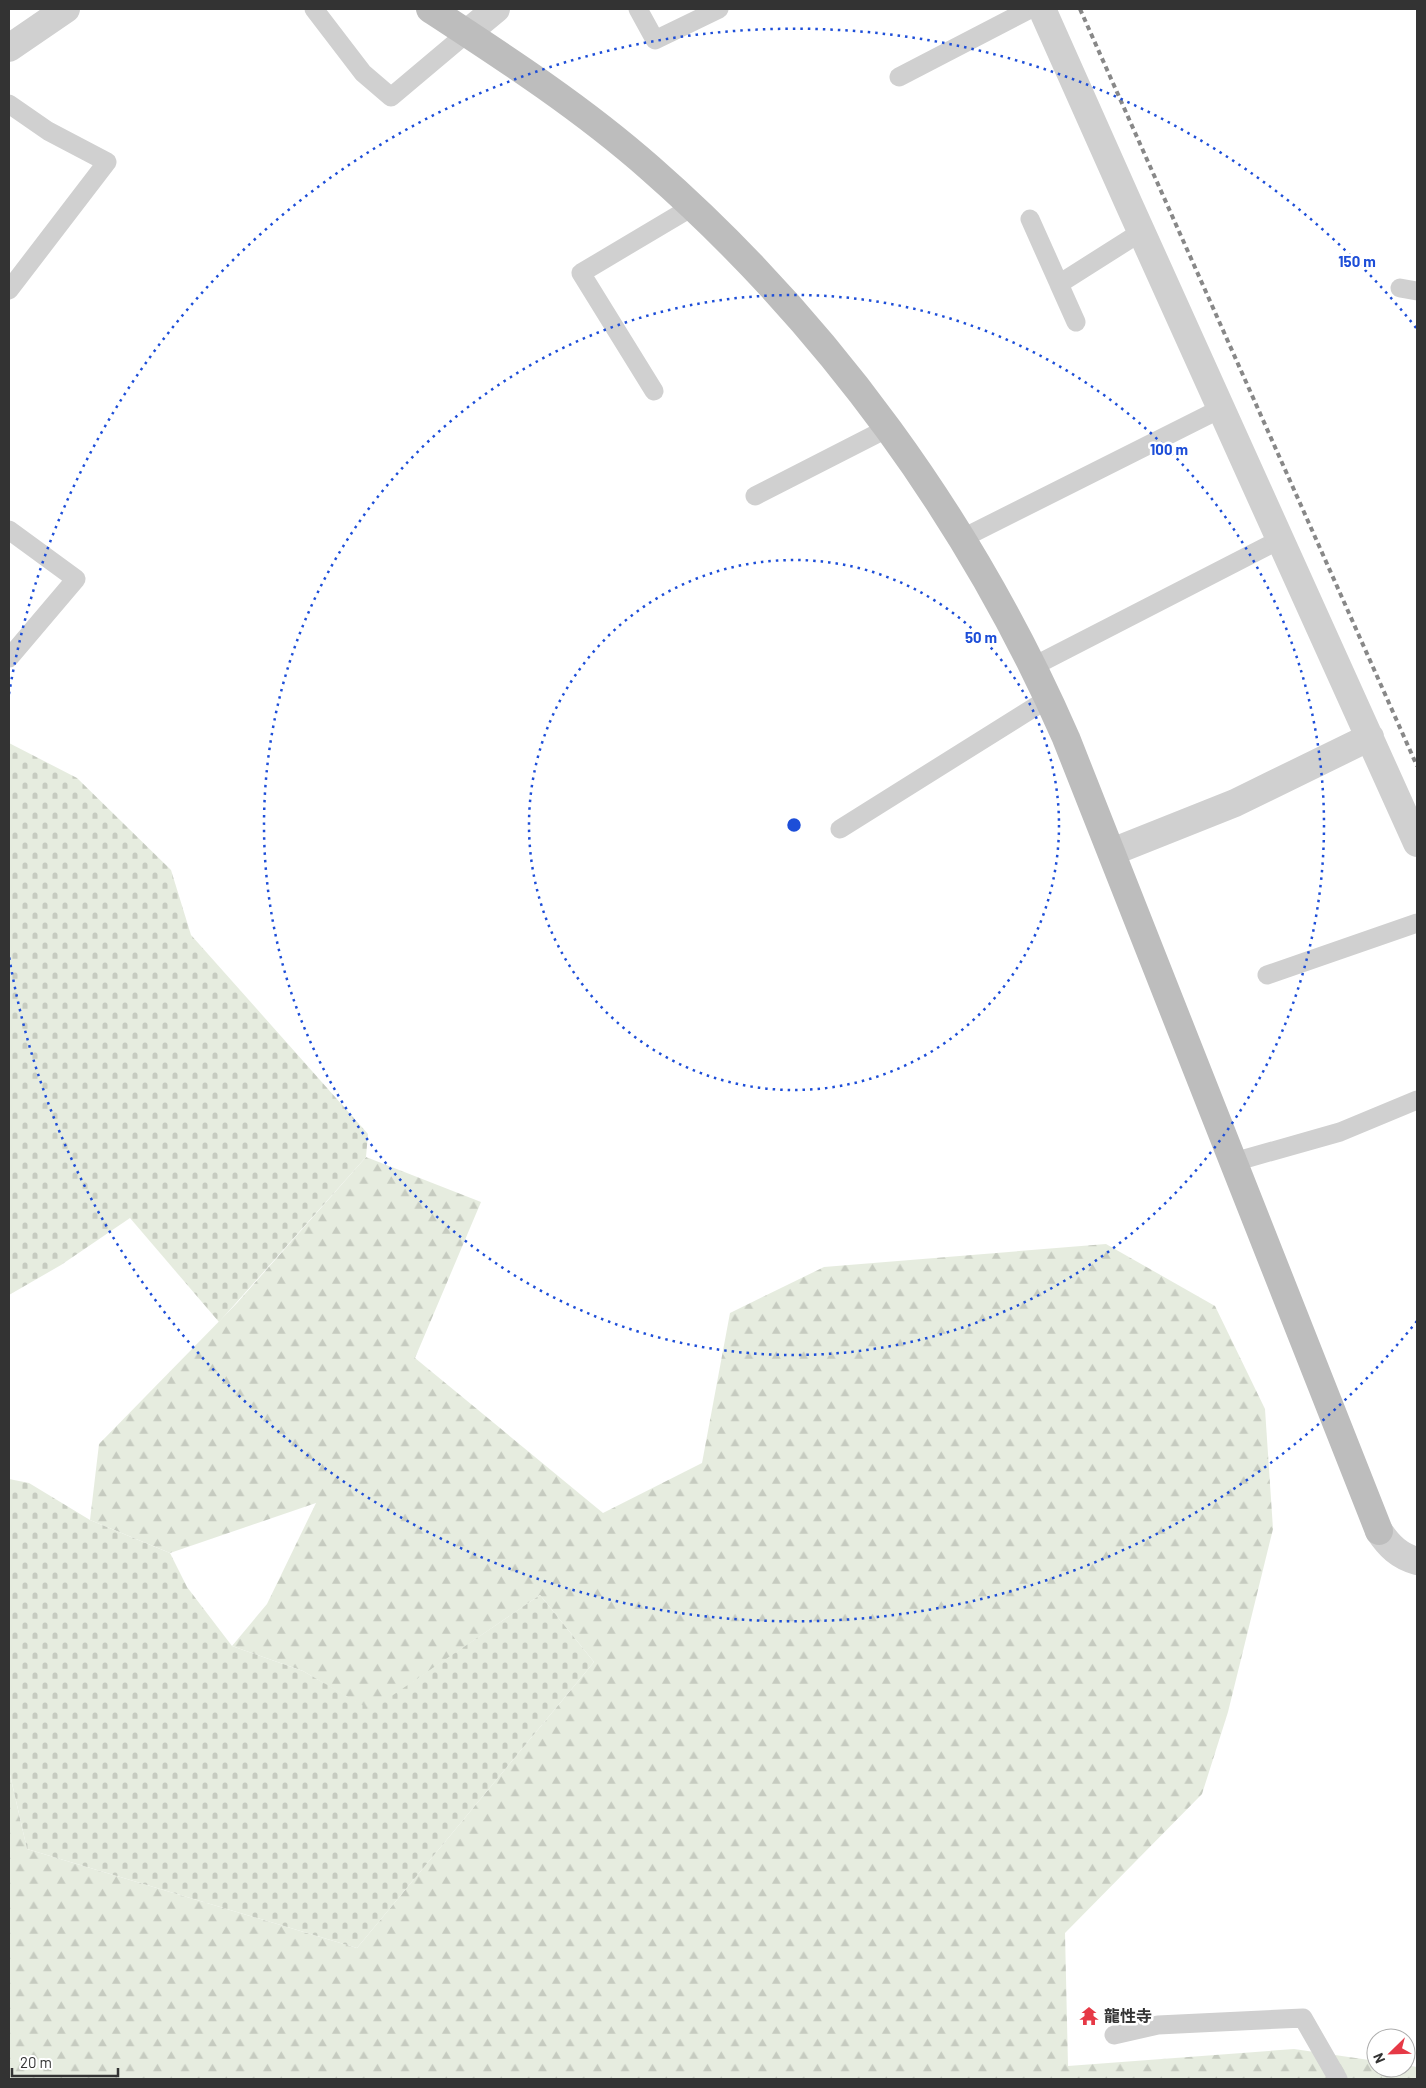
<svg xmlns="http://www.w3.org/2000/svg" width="1426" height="2088" viewBox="0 0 1426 2088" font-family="Barlow,'Noto Sans JP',sans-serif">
<defs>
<pattern id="forest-firs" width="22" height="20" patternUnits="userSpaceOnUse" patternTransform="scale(1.25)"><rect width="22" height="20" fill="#e6ecdf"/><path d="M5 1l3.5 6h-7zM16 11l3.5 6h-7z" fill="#c6cbc0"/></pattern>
<pattern id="cemetery-stones" width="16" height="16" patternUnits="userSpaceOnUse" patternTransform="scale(1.25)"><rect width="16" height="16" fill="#e6ecdf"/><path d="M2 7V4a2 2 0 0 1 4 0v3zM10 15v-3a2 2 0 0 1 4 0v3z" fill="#c6cbc0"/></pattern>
</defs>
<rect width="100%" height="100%" fill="#fff"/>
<!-- forest -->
<path fill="url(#forest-firs)" d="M366 1157 481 1202 415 1358 603 1513 702 1463 730 1313 824 1267 1106 1244 1215 1306 1265 1409 1273 1529 1228 1712 1202 1794 1065 1933 1068 2066 1294 2049 1376 2061V2068H1406V2065L1417 2067V2079H9V1770L27 1849 357 1948 594 1662 540 1595 371 1711 303 1671 232 1646 267 1604 316 1503 170 1553 90 1520 99 1444 237 1303Z"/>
<!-- cemetery -->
<path fill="url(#cemetery-stones)" d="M9 743 77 778 171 870 191 935 368 1134 366 1157 219 1322 130 1218 61 1265 9 1295Z
M9 1479 29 1483 90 1520 170 1553 187 1587 232 1646 303 1671 371 1710 540 1595 594 1662 357 1948 27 1849 9 1770Z"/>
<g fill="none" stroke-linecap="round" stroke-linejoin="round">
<!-- lane -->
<path stroke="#d0d0d0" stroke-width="19" d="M314 9 363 73 391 97 467 33
M638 9 655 40 719 9
M899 77 1030 9
M9 104 48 131 107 162 9 290
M1030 219 1059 284 1141 232
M1059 284 1076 322
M1400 288 1417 291
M654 391 581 273 692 207
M755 496 888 428
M9 530 76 579 9 658
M963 538 1222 408
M1034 666 1281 539
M840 829 1049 698
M1267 975 1417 923
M1234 1162 1340 1132 1417 1100
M1114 2035 1158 2025 1303 2018 1338 2079"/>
<!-- street -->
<path stroke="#d0d0d0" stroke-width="28" d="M1042 9C1165 288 1293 565 1417 843
M467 33 496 9
M9 48 66 9
M1112 852 1235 803 1370 737
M1379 1531C1389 1546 1399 1556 1417 1561"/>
<!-- secondary -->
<path stroke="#bdbdbd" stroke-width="28" d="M430 9C505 58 582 108 650 168 828 324 971 521 1066 738L1379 1531"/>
<!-- rail -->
<path stroke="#888" stroke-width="4" stroke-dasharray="5 4" stroke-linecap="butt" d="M1080 9 1417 766"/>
</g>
<!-- distance rings -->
<g fill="none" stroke="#1d4ed8" stroke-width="2.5" stroke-dasharray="2.5 5">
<circle cx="794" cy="825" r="265"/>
<circle cx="794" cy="825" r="530"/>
<path d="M1417 1321A796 796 0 0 1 9 956M9 694A796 796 0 0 1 1417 329"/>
</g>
<!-- icons -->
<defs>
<g id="temple-bare" transform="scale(1.5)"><path d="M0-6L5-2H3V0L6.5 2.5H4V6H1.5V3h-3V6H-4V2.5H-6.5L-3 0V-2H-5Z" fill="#e63946" stroke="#fff" stroke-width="2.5" paint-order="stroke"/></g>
</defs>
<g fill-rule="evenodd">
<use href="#temple-bare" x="1089" y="2016"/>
</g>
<g text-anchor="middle" stroke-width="5" stroke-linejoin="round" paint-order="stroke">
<!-- poi labels -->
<g font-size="16" font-weight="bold" fill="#333" stroke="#fff" text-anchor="start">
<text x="1104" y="2022">龍性寺</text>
</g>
</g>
<circle cx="794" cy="825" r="8" fill="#1d4ed8" stroke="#fff" stroke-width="2.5"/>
<g font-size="15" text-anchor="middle" font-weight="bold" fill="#1d4ed8" stroke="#fff" stroke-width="5" stroke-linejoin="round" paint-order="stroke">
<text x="1357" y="267">150 m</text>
<text x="1169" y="455">100 m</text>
<text x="981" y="643">50 m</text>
</g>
<!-- border -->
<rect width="1426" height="2088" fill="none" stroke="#333333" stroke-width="20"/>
<!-- north arrow -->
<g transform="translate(1391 2053) rotate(247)"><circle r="24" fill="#ffffff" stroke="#adadad"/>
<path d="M0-4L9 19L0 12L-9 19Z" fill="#e63946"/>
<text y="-8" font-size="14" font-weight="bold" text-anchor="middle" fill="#333333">N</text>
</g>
<!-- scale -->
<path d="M12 2068v8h106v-8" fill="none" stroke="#333333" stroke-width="2.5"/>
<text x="20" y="2068" font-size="15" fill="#333333" stroke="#ffffff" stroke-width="4" paint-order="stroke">20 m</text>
</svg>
